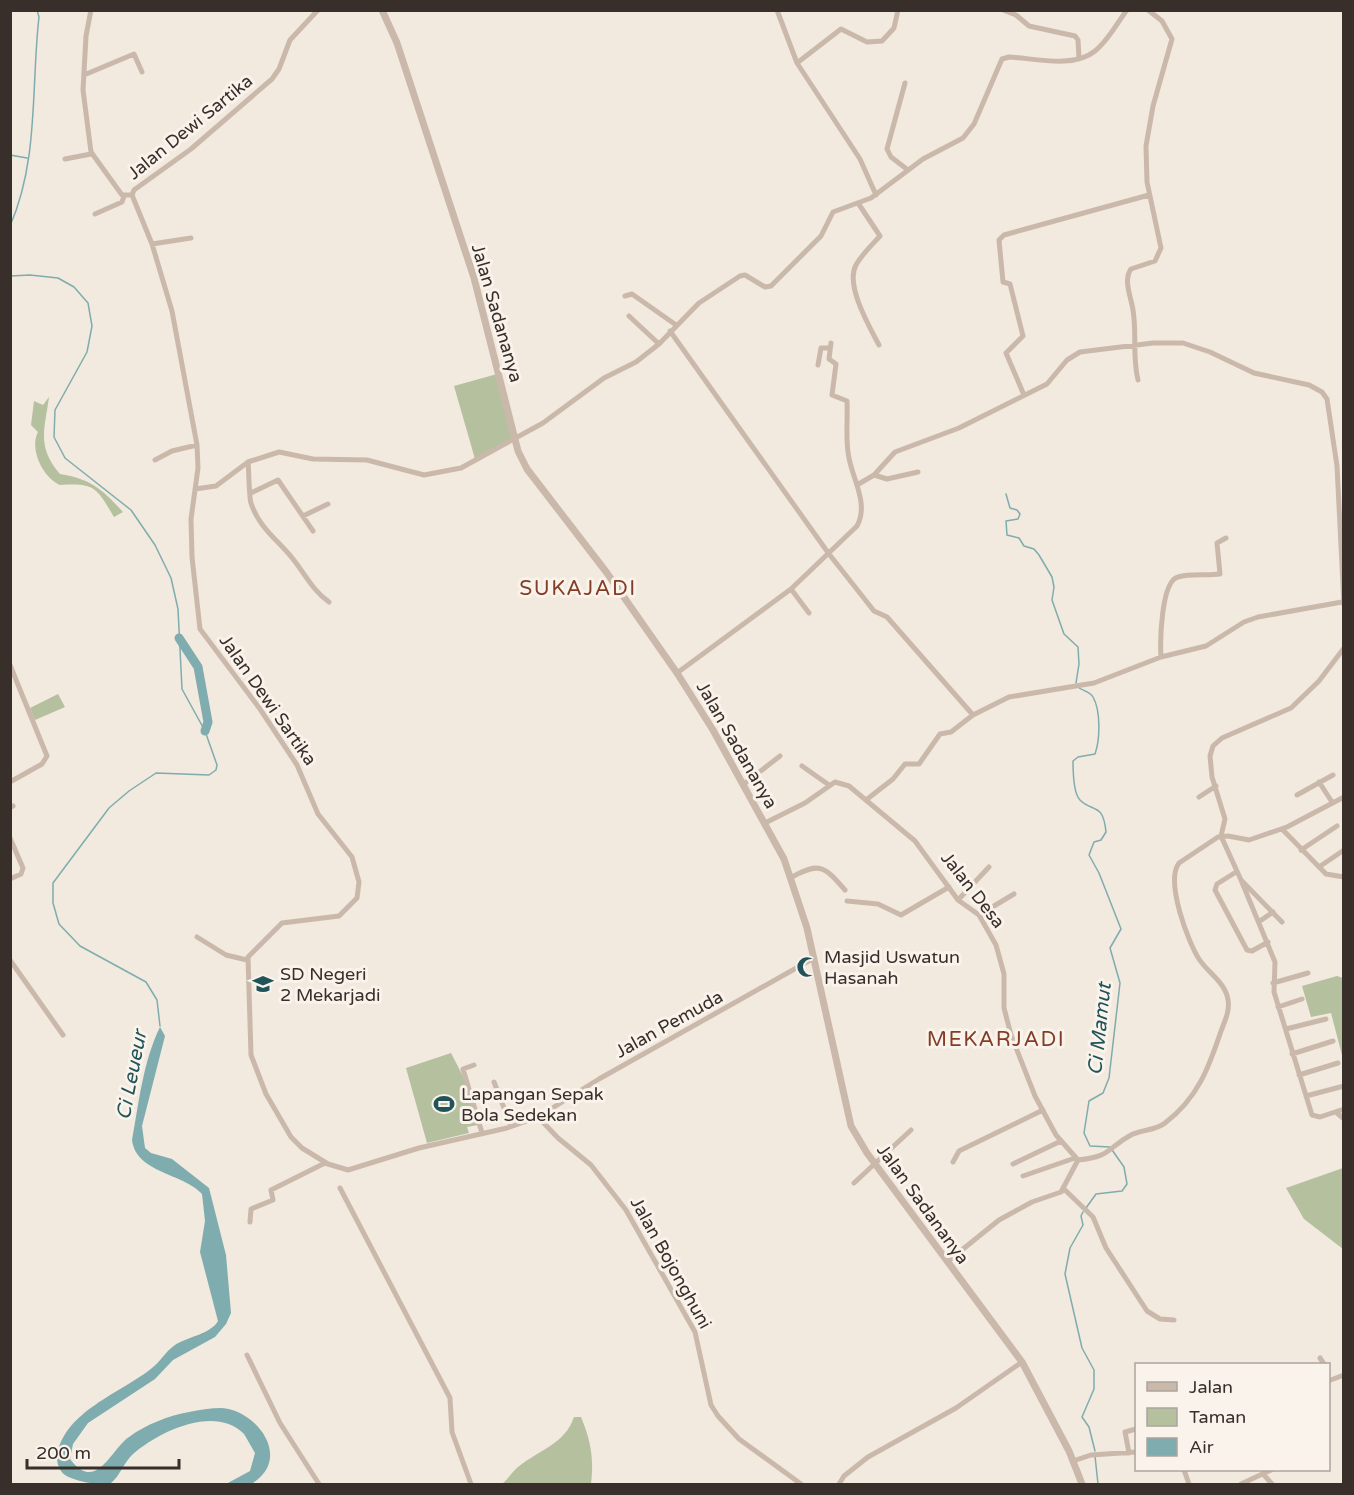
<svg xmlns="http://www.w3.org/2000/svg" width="1354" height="1495" viewBox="0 0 1354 1495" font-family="'Varela Round',sans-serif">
<rect width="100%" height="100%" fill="#f2e9df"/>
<!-- green -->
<path fill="#b5c09f" d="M497 374 512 440 475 459 454 386Z
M49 397C45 429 36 446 60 474 91 479 102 489 123 512L114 517C96 487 95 483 60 485 43 478 29 449 38 432L31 425 34 401 43 405Z
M58 694 65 707 35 720 30 708Z
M1337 976 1343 978V1059L1331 1013 1311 1017 1302 986Z
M451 1053 467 1084 478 1125 467 1127 469 1133 427 1143 406 1068Z
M1343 1168H1344L1343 1249 1304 1219 1286 1188Z
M574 1417H581C591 1441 594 1459 591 1484H502C508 1479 512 1472 518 1467 539 1450 565 1444 574 1417Z"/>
<!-- water -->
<path fill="#7facae" d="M160 1027 165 1036 142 1126 145 1148 151 1153 172 1159 209 1188 226 1255 231 1313 226 1324 215 1337 173 1360 155 1379 88 1423 73 1444 70 1459C96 1494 111 1449 129 1437 145 1425 170 1415 189 1412 199 1410 211 1408 221 1408 258 1410 293 1460 251 1484H226L250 1471 255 1453C252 1448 246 1437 244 1434 215 1404 158 1432 133 1454 124 1462 120 1476 111 1483 97 1485 84 1483 71 1478 61 1475 57 1466 57 1457 62 1412 123 1392 152 1368 161 1361 165 1352 175 1345 187 1337 211 1334 218 1321L200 1252 205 1221 202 1194C183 1173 136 1173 132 1140 139 1102 143 1062 160 1027Z"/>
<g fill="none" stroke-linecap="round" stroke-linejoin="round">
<!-- stream -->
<path stroke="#7facae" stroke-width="1.5" d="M10 155 27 158
M10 226C39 160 31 86 39 17L37 10
M10 276 30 275 58 278 74 287 88 303 92 326 87 352 55 410 54 437 65 458 131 510 155 545 171 578 178 609 182 689 205 731 217 765 216 770 209 775 156 773 129 791 109 808 53 883V903L59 924 80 946 146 982 157 1000 160 1026
M1006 494 1010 508 1017 510 1020 514 1018 519 1006 521 1007 535 1019 538 1024 546 1034 549 1039 555 1052 577 1054 587 1052 600 1064 634 1078 647 1079 664 1076 683
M1078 687C1082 691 1090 691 1093 697 1101 711 1100 740 1095 754L1078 757 1073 761C1073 770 1073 793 1080 800 1093 813 1103 802 1106 832L1101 840 1094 842 1089 855 1099 873 1121 929 1110 948 1120 983 1109 1078 1103 1093 1089 1101 1084 1133 1090 1146 1110 1147 1124 1167 1127 1184 1122 1191 1096 1194 1086 1208
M1083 1212 1081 1216 1083 1225 1070 1248 1065 1274 1082 1348 1094 1370V1389L1082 1417 1089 1427 1095 1451
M1095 1456 1098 1484"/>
<!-- river -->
<path stroke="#7facae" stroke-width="9" d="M179 638 198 667 208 722 205 731"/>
<!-- minor -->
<path stroke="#cab9ab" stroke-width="5" d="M91 10 86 36 83 90 91 152 122 195H132
M318 10 290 40 279 69 272 79 191 149 134 190 132 195 152 244 172 311 197 445 198 468 191 519 192 557 200 629 260 709 297 765 318 814 352 857 359 882 357 898 339 916 282 923 248 957 251 1055 266 1094 291 1137 302 1148 328 1164 348 1170 419 1148 507 1128 538 1117 599 1079 814 958
M777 10 797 63 860 159 876 195
M1003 10 1016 15 1029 26 1075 36 1078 40 1079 59
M797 63 841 29 867 42 882 41 894 28 898 10
M84 75 134 54 142 72
M905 83 887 149 891 157 908 170
M65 159 91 154
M858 203 880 236C872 245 862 254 856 265 845 285 869 326 879 345
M95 214 122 202 124 196
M152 244 191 238
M625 296 632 294 676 325
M629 316 659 344
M670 331 829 554 874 611 887 617 973 715
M818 365 821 348H830
M1138 380C1132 356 1137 334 1133 310 1131 297 1123 280 1131 269L1155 261 1161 248 1147 182 1146 146 1153 106 1172 39 1162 21 1148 10
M1024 395 1006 353 1023 336 1010 284 1003 282 999 240 1004 235 1149 195
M155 460 172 451 197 445
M248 462C249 469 249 499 251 503 259 528 278 540 293 559 305 574 313 591 329 602
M874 475 887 479 918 472
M857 485 874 475 895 452 959 428 1047 384 1067 360 1080 352 1153 343H1183L1210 352 1254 373 1309 385 1322 392 1327 399 1337 466 1344 605
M195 489 216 486 248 462 279 452 313 459 367 460 424 475 461 468 543 423 604 378 636 362 659 344 699 303 740 276 745 275 765 287 771 286 821 236 833 212 871 198 923 159 963 138 974 124 1002 59 1009 57C1034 58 1073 69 1095 51 1108 41 1117 23 1127 10
M251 493 278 480 313 531
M303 516 328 504
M791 589 809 613
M1161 657C1160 642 1161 581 1178 577 1191 573 1207 576 1220 574L1217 543 1226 538
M10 665 47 756 42 764 10 782
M677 673 791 589 857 526C869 504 853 480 849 458 845 440 848 420 847 401L832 395 836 364 829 359 831 343
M802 766 829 785
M1319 782 1332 802
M744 784 780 756
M1297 795 1333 775
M1199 797 1216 786
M866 800 893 779 905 764H919L940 734 951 732 973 715 1009 697 1094 683 1161 657 1206 646 1244 622 1258 617 1342 602
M10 808 13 806
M765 823 805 803 835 782 849 786 915 841 958 900 979 915 996 945 1004 974V1008L1011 1035 1035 1096 1056 1135 1078 1160
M1282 829 1326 874 1344 877
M10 838 23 868 21 874 10 879
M1301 850 1337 826
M1319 867 1344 850
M1236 872 1217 884 1215 890 1247 950 1252 951 1268 942
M792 877C820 861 825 867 845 890
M1241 880 1275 962 1274 992 1312 1115 1320 1117 1344 1109
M958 900 989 867
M847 901 878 904 901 915 949 887
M979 915 1014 894
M1260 921 1273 912
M1282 922 1241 880 1221 836 1225 819 1212 777 1210 756 1213 746 1222 738 1291 708 1319 681 1344 648
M197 937 226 955 247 960
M10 960 63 1035
M1273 983 1308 973
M1278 1007 1302 999
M1286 1029 1326 1019
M1292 1054 1333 1041
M474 1065 463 1069 482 1133
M1299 1075 1338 1063
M494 1082 511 1126
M1306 1096 1344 1086
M1336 1112 1344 1119
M538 1117 558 1138 591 1165 626 1210 695 1332 711 1405 718 1416 739 1439 801 1484
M953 1162 959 1151 1043 1110
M1013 1164 1061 1141
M1023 1176 1075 1158
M854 1183 911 1130
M340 1188 450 1398 452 1432 471 1484
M1064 1189 1093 1217 1106 1248 1147 1311 1160 1319 1174 1320
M250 1222 251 1209 273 1200 271 1190 325 1163
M947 1262 999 1220 1032 1202 1061 1192 1078 1160C1111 1157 1107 1148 1131 1135 1142 1129 1155 1131 1165 1123 1198 1098 1209 1067 1221 1031 1225 1021 1230 1010 1228 1000 1226 983 1208 973 1199 959 1188 942 1165 881 1179 863L1218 837 1228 836 1249 840 1287 827 1344 797
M247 1355 280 1423 319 1484
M1320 1358 1324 1364
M1328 1381 1344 1375
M1129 1453 1125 1432 1136 1429
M1073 1461 1091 1455 1136 1452
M1184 1470 1189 1484
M1264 1475 1272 1484
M839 1484 844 1476 868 1457 956 1408 1022 1362
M1241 1484 1271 1470"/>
<!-- tertiary -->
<path stroke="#cab9ab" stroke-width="7" d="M382 10 397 43 474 278 518 451 527 469 607 573 677 673 713 730 784 859 807 928 851 1126 867 1153 1022 1362 1069 1451 1082 1484"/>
</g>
<!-- icons -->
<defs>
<g id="mosque-bare" transform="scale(1.62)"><path d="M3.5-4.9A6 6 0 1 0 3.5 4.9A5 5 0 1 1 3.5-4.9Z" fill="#215458" stroke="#f9f3eb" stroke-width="2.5" paint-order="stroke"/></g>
<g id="school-bare" transform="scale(1.62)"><path d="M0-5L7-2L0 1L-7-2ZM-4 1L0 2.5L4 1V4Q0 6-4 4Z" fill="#215458" stroke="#f9f3eb" stroke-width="2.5" paint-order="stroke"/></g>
<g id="stadium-bare" transform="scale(1.62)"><path d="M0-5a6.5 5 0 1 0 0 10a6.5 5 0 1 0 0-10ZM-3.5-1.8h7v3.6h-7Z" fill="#215458" stroke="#f9f3eb" stroke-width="2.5" paint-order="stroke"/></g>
</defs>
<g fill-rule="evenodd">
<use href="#mosque-bare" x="807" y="967"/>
<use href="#school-bare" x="263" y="984"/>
<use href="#stadium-bare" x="444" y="1104"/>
</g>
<g text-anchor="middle" stroke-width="6" stroke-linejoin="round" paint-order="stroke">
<!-- street labels -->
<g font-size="18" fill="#382e2a" stroke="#f9f3eb">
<text transform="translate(190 127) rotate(-39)" y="6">Jalan Dewi Sartika</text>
<text transform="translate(497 313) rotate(74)" y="6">Jalan Sadananya</text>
<text transform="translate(268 700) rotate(55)" y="6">Jalan Dewi Sartika</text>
<text transform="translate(737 745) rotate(60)" y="6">Jalan Sadananya</text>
<text transform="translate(973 890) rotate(52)" y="6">Jalan Desa</text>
<text transform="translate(669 1024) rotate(-29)" y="6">Jalan Pemuda</text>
<text transform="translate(923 1204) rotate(54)" y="6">Jalan Sadananya</text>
<text transform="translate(671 1263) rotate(61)" y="6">Jalan Bojonghuni</text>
</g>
<!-- poi labels -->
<g font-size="18" fill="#382e2a" stroke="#f9f3eb" text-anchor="start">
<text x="824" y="963">Masjid Uswatun<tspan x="824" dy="21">Hasanah</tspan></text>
<text x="280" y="980">SD Negeri<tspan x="280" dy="21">2 Mekarjadi</tspan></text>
<text x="461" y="1100">Lapangan Sepak<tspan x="461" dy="21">Bola Sedekan</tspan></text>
</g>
<!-- water labels -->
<g font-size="20" font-style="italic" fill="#215458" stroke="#f9f3eb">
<text transform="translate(1099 1029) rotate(-84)" y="7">Ci Mamut</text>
<text transform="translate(131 1075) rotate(-79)" y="7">Ci Leueur</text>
</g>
<!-- quarter labels -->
<g font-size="21" letter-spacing="1.5" fill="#833d27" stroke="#f9f3eb">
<text x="578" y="595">SUKAJADI</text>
<text x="996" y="1046">MEKARJADI</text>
</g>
</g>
<!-- border -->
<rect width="1354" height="1495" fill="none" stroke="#382e2a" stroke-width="24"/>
<!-- legend -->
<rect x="1135" y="1363" width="195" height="108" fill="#f9f3eb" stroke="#aca49e" stroke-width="1.5"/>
<rect x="1147" y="1382" width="30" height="9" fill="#cab9ab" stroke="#aca49e" stroke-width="1.5"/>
<text x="1189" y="1393" font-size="18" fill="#382e2a">Jalan</text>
<rect x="1147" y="1408" width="30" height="18" fill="#b5c09f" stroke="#aca49e" stroke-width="1.5"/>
<text x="1189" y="1423" font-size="18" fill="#382e2a">Taman</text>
<rect x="1147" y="1438" width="30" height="18" fill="#7facae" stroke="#aca49e" stroke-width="1.5"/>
<text x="1189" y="1453" font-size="18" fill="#382e2a">Air</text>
<!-- scale -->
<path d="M27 1459v9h152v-9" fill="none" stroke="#382e2a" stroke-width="3"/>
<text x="36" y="1459" font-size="18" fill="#382e2a" stroke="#f9f3eb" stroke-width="4.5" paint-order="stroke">200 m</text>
</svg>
